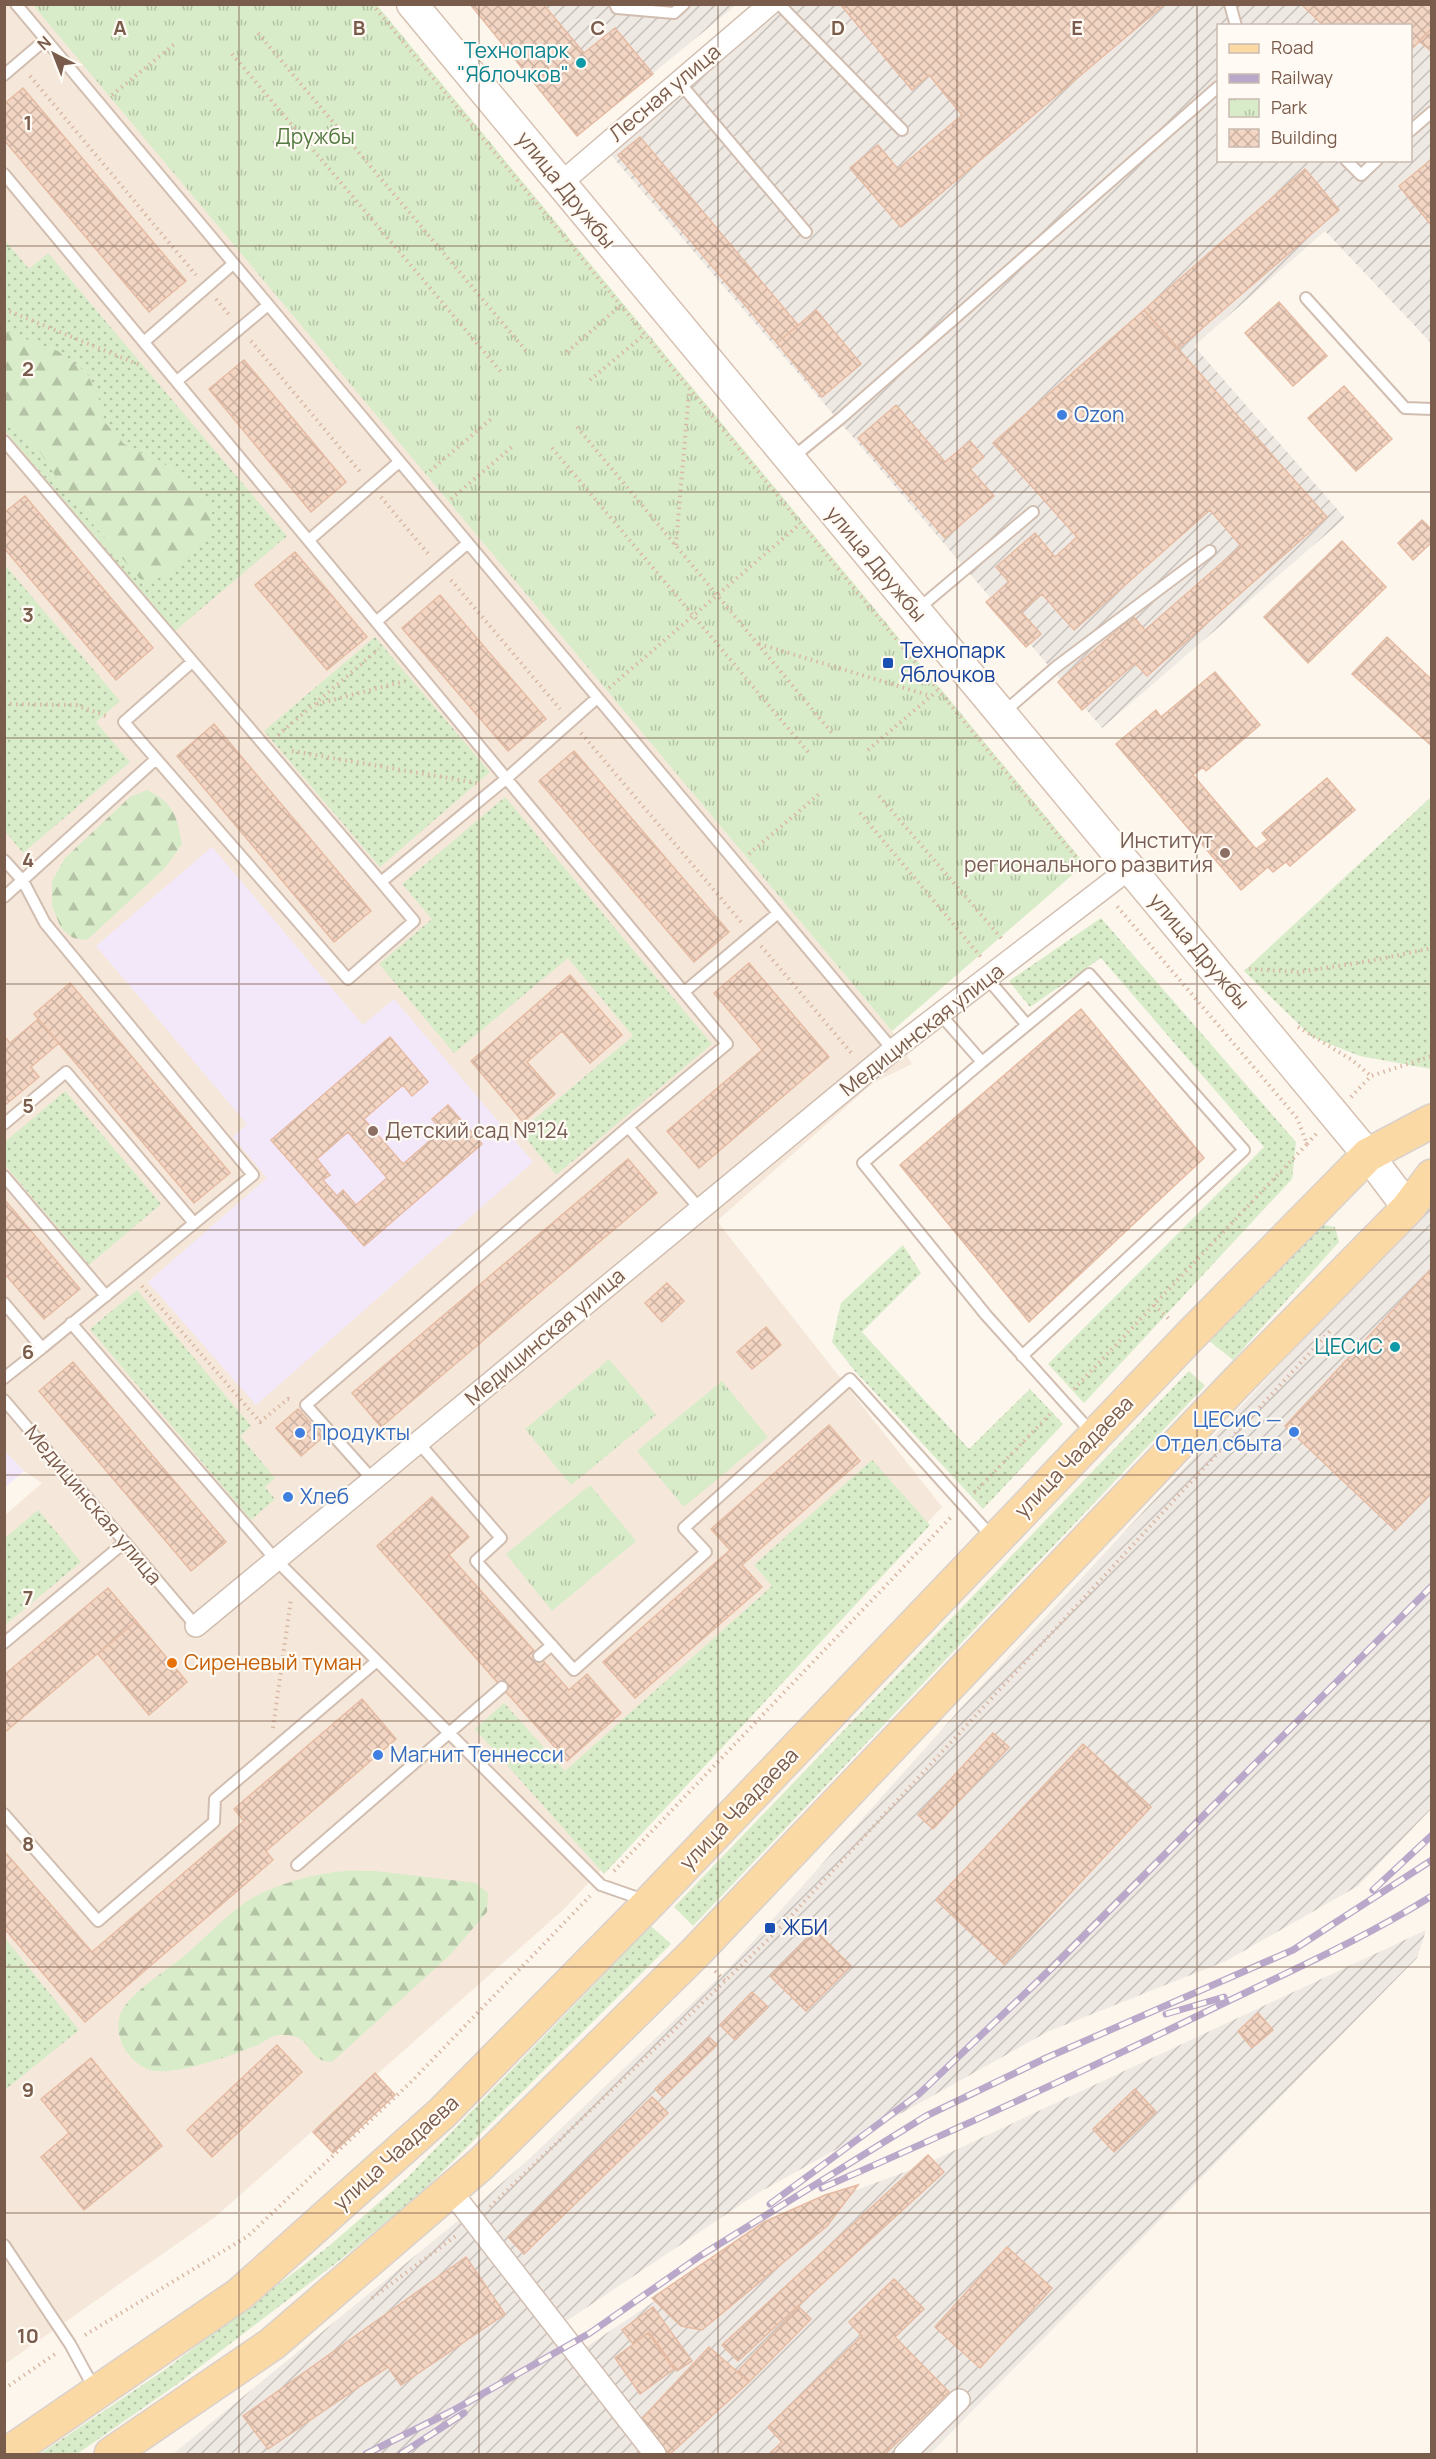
<svg xmlns="http://www.w3.org/2000/svg" width="1436" height="2459" viewBox="0 0 1436 2459" font-family="Manrope,sans-serif">
<defs>
<pattern id="industrial-furrows" width="10" height="10" patternUnits="userSpaceOnUse" patternTransform="scale(1.5)"><rect width="10" height="10" fill="#efe9e4"/><path d="M-1 1l2-2M0 10L10 0M9 11l2-2" fill="none" stroke="#c7c0bb"/></pattern>
<pattern id="grass-dots" width="8" height="8" patternUnits="userSpaceOnUse" patternTransform="scale(1.5)"><rect width="8" height="8" fill="#d8ecc9"/><path d="M2 2h.1M6 6h.1" fill="none" stroke="#b4c2a5" stroke-width="1.8" stroke-linecap="round"/></pattern>
<pattern id="forest-firs" width="22" height="20" patternUnits="userSpaceOnUse" patternTransform="scale(1.5)"><rect width="22" height="20" fill="#d8ecc9"/><path d="M5 1l3.5 6h-7zM16 11l3.5 6h-7z" fill="#b4c2a5"/></pattern>
<pattern id="park-tufts" width="24" height="20" patternUnits="userSpaceOnUse" patternTransform="scale(1.5)"><rect width="24" height="20" fill="#d8ecc9"/><path d="M3 7l-1-3M5 7V3M7 7l1-3M15 17l-1-3M17 17v-4M19 17l1-3" fill="none" stroke="#b4c2a5"/></pattern>
<pattern id="building-cross-hatch" width="8" height="8" patternUnits="userSpaceOnUse" patternTransform="scale(1.5)"><rect width="8" height="8" fill="#f3d5c3"/><path d="M0 0l8 8M0 8l8-8" fill="none" stroke="#cab0a1"/></pattern>
</defs>
<rect width="100%" height="100%" fill="#fdf6ec"/>
<!-- residential -->
<path fill="#f5e8da" d="M33 4 892 1031 912 1064 873 1083 717 1221 942 1507 563 1910 214 2218 5 2364 4 1516 42 1483 24 1471 4 1450V5Z"/>
<!-- industrial -->
<path fill="url(#industrial-furrows)" fill-rule="evenodd" d="M470 5H736L577 136Z
M788 5H1431V343L1325 231 1194 346 1345 518 1102 728 611 155ZM1218 26H1410V160H1218Z
M1431 1202V1809L1358 1886 1226 1961 1047 2032 758 2193 562 2324 577 2353 778 2219 921 2166 1426 1930 1417 1958 930 2454H173L471 2210 530 2158 732 1965 969 1699Z"/>
<!-- education -->
<path fill="#f3e8fa" d="M212 847 363 1025 394 999 533 1162 256 1405 148 1282 267 1178 233 1137 247 1124 96 946Z
M4 1450 24 1471 5 1488H4Z"/>
<!-- grass -->
<path fill="url(#grass-dots)" d="M4 239 29 269 48 253 287 536 175 631 5 431Z
M5 565 120 701 96 722 130 762 23 853 5 831Z
M375 637 490 772 380 867 264 731Z
M505 797 712 1044 556 1175 520 1131 633 1036 568 958 454 1053 379 964 432 919 402 884Z
M1431 797V1069L1360 1056 1312 1037 1244 971Z
M1101 918 1296 1142 1292 1179 1084 1403 1048 1364 1264 1147 1101 958 1030 1007 1009 981Z
M65 1091 161 1204 89 1265 5 1165V1142Z
M1320 1224 1335 1227 1339 1242 1233 1360 1208 1340Z
M903 1245 921 1273 862 1332 969 1449 1030 1389 1063 1424 983 1509 854 1370 832 1342 841 1303Z
M137 1290 251 1426 240 1436 275 1478 265 1487 275 1499 251 1520 90 1329Z
M1189 1371 1205 1386 693 1926 674 1907Z
M872 1460 930 1525 604 1874 475 1729 504 1703 565 1771 772 1586 754 1565Z
M38 1510 81 1562 5 1625V1538Z
M651 1926 671 1944 420 2194 340 2260 176 2385 77 2454H40L166 2369 329 2246 407 2178Z
M5 1938 79 2030 5 2090H4Z"/>
<!-- forest -->
<path fill="url(#forest-firs)" d="M5 331 58 351 87 373 99 399 103 420 124 444 172 468 200 489 212 506V534C195 551 166 587 140 579L66 493 39 450 5 415Z
M147 790C174 803 177 816 182 844L165 868 87 940 73 938 61 928 52 906V881L65 858 130 797Z
M376 1871 476 1883 488 1893 487 1912 450 1955 332 2062C302 2060 316 2033 280 2035 271 2035 263 2043 255 2046 233 2055 173 2077 150 2070 126 2062 109 2030 124 2007 137 1989 165 1971 183 1957 207 1937 229 1911 256 1896 279 1884 310 1875 335 1872 348 1870 362 1871 376 1871Z"/>
<!-- park -->
<path fill="url(#park-tufts)" d="M33 5H377L1085 864 892 1031Z
M609 1359 656 1415 571 1485 525 1429Z
M722 1381 768 1437 684 1507 637 1451Z
M590 1485 636 1541 552 1611 506 1554Z"/>
<!-- building -->
<path fill="url(#building-cross-hatch)" stroke="#e6bba3" stroke-width="1.5" fill-rule="evenodd" d="M470 4H543L584 53 615 28 653 74 577 136Z
M840 4H1165L901 227 850 168 878 145 898 169 962 115 929 75 912 90Z
M1301 4H1432V28L1410 51V26H1324Z
M1432 28V52L1419 41Z
M23 88 186 281 149 312 4 140V104Z
M640 137 798 325 777 343 618 155Z
M1432 159V226L1399 186Z
M1305 169 1339 210 1178 349 1144 310Z
M1279 302 1327 356 1293 386 1245 333Z
M816 310 861 364 822 397 777 343Z
M1144 310 1327 517 1147 676 1135 663 1082 710 1058 682 1133 616 1145 630 1241 546 1210 510 1074 630 1042 594 1021 612 1041 634 1026 647 986 602 1009 582 996 567 1035 533 1055 557 1077 537 993 443Z
M244 360 346 482 311 512 209 389Z
M1344 386 1392 439 1356 471 1308 418Z
M896 405 945 462 970 441 984 457 970 469 994 496 945 538 858 438Z
M25 496 153 648 116 680 4 548V513Z
M1422 520 1432 530V542L1413 560 1398 543Z
M1342 541 1386 587 1308 663 1264 617Z
M295 552 367 637 327 670 255 585Z
M440 595 546 719 508 751 402 628Z
M1387 637 1432 680V746L1352 674Z
M1215 672 1260 725 1206 771 1203 767 1193 775 1256 849 1268 840 1262 833 1327 778 1355 810 1290 866 1286 862 1273 872 1268 867 1241 890 1116 744 1156 710 1161 717Z
M214 724 371 911 334 942 177 756Z
M574 751 729 932 694 962 539 781Z
M749 963 829 1057 699 1168 667 1131 762 1050 714 993Z
M570 975 622 1035 590 1063 562 1031 527 1062 555 1094 523 1122 471 1061Z
M70 983 230 1173 194 1203 34 1014Z
M1081 1009 1204 1158 1029 1322 900 1165Z
M38 1019 59 1043 31 1067 39 1077 4 1106V1036L10 1043Z
M390 1037 428 1082 412 1096 403 1085 364 1119 403 1164 442 1130 432 1119 448 1105 482 1144 364 1246 271 1140ZM348 1132 387 1178 356 1205 343 1190 337 1196 323 1180 330 1175 317 1159Z
M628 1159 657 1193 381 1427 352 1393Z
M4 1199 80 1289 44 1319 4 1273Z
M1432 1268V1492L1395 1530 1285 1426Z
M667 1283 684 1301 662 1322 645 1303Z
M766 1327 781 1345 752 1369 737 1352Z
M73 1362 226 1542 191 1571 39 1391Z
M298 1409 323 1437 301 1456 276 1428Z
M829 1425 860 1461 742 1565 762 1587 635 1698 603 1662 730 1550 711 1529Z
M432 1497 469 1537 449 1555 569 1690 587 1674 621 1713 567 1761 377 1546Z
M108 1588 136 1621 4 1733V1675Z
M136 1621 187 1682 149 1715 98 1654Z
M362 1699 396 1739 266 1851 273 1860 85 2022 4 1928V1851L92 1952 244 1821 234 1809Z
M993 1733 1009 1747 933 1829 918 1815Z
M1083 1744 1151 1807 1004 1964 936 1900Z
M815 1930 851 1966 806 2011 770 1976Z
M752 1992 768 2007 735 2040 720 2025Z
M1258 2013 1273 2030 1252 2048 1238 2031Z
M709 2037 717 2045 663 2097 655 2089Z
M277 2045 302 2072 212 2157 187 2130Z
M91 2058 162 2146 84 2210 41 2157 69 2133 41 2099Z
M375 2073 395 2095 333 2153 313 2132Z
M1135 2089 1156 2112 1114 2152 1093 2129Z
M652 2097 668 2113 524 2254 508 2237Z
M928 2155 944 2172 738 2361 722 2345Z
M858 2185 827 2226 702 2330 681 2326 652 2298 764 2222 825 2195Z
M1007 2247 1052 2288 980 2368 935 2327Z
M466 2257 505 2314 401 2385 388 2367 268 2449 243 2416Z
M894 2279 924 2309 895 2337 949 2392 885 2454H769L782 2442 768 2427 862 2336 849 2322Z
M653 2307 692 2361 677 2371 649 2332 633 2344 622 2330Z
M799 2307 811 2319 749 2382 737 2372Z
M648 2333 674 2369 640 2394 615 2358Z
M709 2347 749 2382 670 2454 637 2424Z"/>
<g fill="none" stroke-linecap="round" stroke-linejoin="round">
<!-- service casing -->
<g stroke="#d1beb0" stroke-width="14">
<path id="service" d="M16 4 893 1050
M615 4 617 8 674 13 684 4
M779 4 902 130
M1230 4 1236 26
M4 75 45 40
M679 82 806 232
M1410 131 1432 112
M1346 160 1361 175 1377 160
M4 174 727 1044 628 1127
M1306 298 1405 408 1432 409
M145 341 233 264
M177 381 268 305
M4 441 381 882 507 778 597 698
M792 458 841 418 1218 87
M309 540 399 462
M918 609 1033 512
M377 621 468 543
M192 662 124 722 348 979 414 921 381 882
M1004 712 1056 667 1210 551
M4 860 23 881 45 923 253 1175 42 1348
M4 897 156 759
M684 992 778 913
M940 1014 982 1062 863 1163 986 1315 1092 1433
M982 1062 1027 1025 987 978
M4 1124 66 1072 194 1223
M4 1176 106 1296
M4 1303 42 1348 4 1378
M71 1323 276 1560 601 1885 644 1900
M1022 1356 1244 1150 1089 974 1027 1025
M4 1400 196 1626
M418 1442 501 1538 476 1561 574 1670 706 1552 684 1528 850 1379 993 1538
M373 1480 306 1405 628 1127 700 1209
M4 1643 125 1542
M539 1656 552 1645
M4 1814 98 1921 214 1822 215 1799 377 1661
M297 1865 502 1687
M4 2245 70 2344 95 2390"/>
</g>
<!-- minor casing -->
<g stroke="#d1beb0" stroke-width="24">
<path id="minor" d="M561 183 770 4
M196 1626 893 1050 1130 868
M450 2190 655 2454
M905 2454 959 2400"/>
</g>
<!-- secondary casing -->
<g stroke="#d6c0b0" stroke-width="33">
<path id="secondary" d="M412 4 1368 1155 1408 1208"/>
</g>
<!-- primary casing -->
<g stroke="#dad1cd" stroke-width="36">
<path id="primary" d="M7 2454 240 2294 442 2113 650 1902 1188 1338 1368 1155 1432 1121
M111 2454 272 2344 482 2163 697 1951 1236 1383 1408 1208 1432 1176"/>
</g>
<!-- path -->
<path stroke="#d9b8a5" stroke-width="4" stroke-dasharray="1.5 4.5" stroke-linecap="butt" d="M372 4 1090 874
M258 33 527 352
M232 54 502 373
M30 76 196 275
M112 95 177 42
M216 299 230 316
M4 309 140 365
M251 341 361 473
M567 352 620 306
M590 380 644 335
M577 427 832 733
M552 448 809 753
M430 471 491 419
M381 497 430 556
M451 499 513 446
M676 545 689 391
M451 580 560 709
M759 644 931 696
M609 688 800 524
M4 704 76 705 109 717
M317 704 405 681
M581 733 741 922
M278 735 379 649
M868 750 937 691
M292 751 477 783
M879 796 1002 939
M860 813 981 957
M749 854 819 794
M761 946 853 1055
M1249 969 1299 972 1370 961 1432 948
M1298 1027 1352 1060 1371 1076
M1351 1097 1371 1076 1432 1056
M1307 1144 1317 1133
M142 1286 260 1422 288 1399 292 1400
M1154 1305 1169 1319
M1074 1389 1307 1144 1297 1118 1116 905
M974 1493 1052 1412
M273 1728 291 1599
M614 1871 952 1516
M715 1971 725 1981
M490 2207 778 1930 1330 1331
M372 2298 457 2235
M85 2335 248 2236 412 2081 590 1896
M4 2389 58 2352"/>
<!-- service -->
<use href="#service" stroke="#fff" stroke-width="10"/>
<!-- minor -->
<use href="#minor" stroke="#fff" stroke-width="21"/>
<!-- secondary -->
<use href="#secondary" stroke="#fff" stroke-width="30"/>
<!-- primary -->
<use href="#primary" stroke="#fbd9a5" stroke-width="33"/>
<!-- rail casing -->
<g stroke="#b9a8c9" stroke-width="7">
<path id="rail" d="M1373 1890 1432 1835
M1166 2014 1224 1997
M822 2188C955 2130 1087 2070 1218 2006 1290 1971 1363 1939 1432 1896
M770 2204 919 2094 1053 1967 1432 1586
M366 2454 452 2411 590 2333 700 2256 926 2116 1046 2058 1293 1950 1432 1860
M401 2454 464 2413"/>
</g>
<!-- rail -->
<use href="#rail" stroke="#fffaf3" stroke-width="4.5" stroke-dasharray="14" stroke-linecap="butt"/>
</g>
<!-- grid -->
<path fill="none" stroke="#7a5c4d" stroke-width="1.5" stroke-opacity="0.55" d="M239 4V2454M479 4V2454M718 4V2454M957 4V2454M1197 4V2454M4 246H1432M4 492H1432M4 738H1432M4 984H1432M4 1230H1432M4 1475H1432M4 1721H1432M4 1967H1432M4 2213H1432"/>
<!-- markers -->
<g fill="#0f9aa8" stroke="#fffaf3" stroke-width="2">
<circle cx="581" cy="63" r="6"/>
<circle cx="1395" cy="1347" r="6"/>
</g>
<g fill="#3f7fe0" stroke="#fffaf3" stroke-width="2">
<circle cx="1062" cy="415" r="6"/>
<circle cx="1294" cy="1432" r="6"/>
<circle cx="300" cy="1433" r="6"/>
<circle cx="288" cy="1497" r="6"/>
<circle cx="378" cy="1755" r="6"/>
</g>
<g fill="#1a4fb4" stroke="#fffaf3" stroke-width="2">
<rect x="882" y="657" width="12" height="12" rx="3"/>
<rect x="764" y="1922" width="12" height="12" rx="3"/>
</g>
<g fill="#8d6e63" stroke="#fffaf3" stroke-width="2">
<circle cx="1225" cy="853" r="6"/>
<circle cx="373" cy="1131" r="6"/>
</g>
<circle fill="#e8710a" stroke="#fffaf3" stroke-width="2" cx="172" cy="1663" r="6"/>
<g text-anchor="middle" stroke-width="4.5" stroke-linejoin="round" paint-order="stroke">
<!-- culture labels -->
<g font-size="21" fill="#0d838f" stroke="#fffaf3" text-anchor="end">
<text x="569" y="58">Технопарк<tspan x="569" dy="24">"Яблочков"</tspan></text>
<text x="1383" y="1354">ЦЕСиС</text>
</g>
<!-- street labels -->
<g font-size="21" fill="#7a5c4d" stroke="#fffaf3">
<text transform="translate(665 93) rotate(-40)" y="7">Лесная улица</text>
<text transform="translate(566 190) rotate(51)" y="7">улица Дружбы</text>
<text transform="translate(876 564) rotate(50)" y="7">улица Дружбы</text>
<text transform="translate(1199 951) rotate(50)" y="7">улица Дружбы</text>
<text transform="translate(922 1030) rotate(-38)" y="7">Медицинская улица</text>
<text transform="translate(545 1337) rotate(-40)" y="7">Медицинская улица</text>
<text transform="translate(1074 1457) rotate(-46)" y="7">улица Чаадаева</text>
<text transform="translate(93 1505) rotate(50)" y="7">Медицинская улица</text>
<text transform="translate(739 1809) rotate(-46)" y="7">улица Чаадаева</text>
<text transform="translate(396 2153) rotate(-42)" y="7">улица Чаадаева</text>
</g>
<!-- park labels -->
<g font-size="21" fill="#537a41" stroke="#fffaf3">
<text x="315" y="144">Дружбы</text>
</g>
<!-- shop labels -->
<g font-size="21" fill="#366cbe" stroke="#fffaf3" text-anchor="start">
<text x="1074" y="422">Ozon</text>
<text x="1282" y="1427" text-anchor="end">ЦЕСиС —<tspan x="1282" dy="24">Отдел сбыта</tspan></text>
<text x="312" y="1440">Продукты</text>
<text x="300" y="1504">Хлеб</text>
<text x="390" y="1762">Магнит Теннесси</text>
</g>
<!-- transit labels -->
<g font-size="21" fill="#164399" stroke="#fffaf3" text-anchor="start">
<text x="900" y="658">Технопарк<tspan x="900" dy="24">Яблочков</tspan></text>
<text x="782" y="1935">ЖБИ</text>
</g>
<!-- education labels -->
<g font-size="21" fill="#785e54" stroke="#fffaf3" text-anchor="end">
<text x="1213" y="848">Институт<tspan x="1213" dy="24">регионального развития</tspan></text>
<text x="385" y="1138" text-anchor="start">Детский сад №124</text>
</g>
<!-- food labels -->
<g font-size="21" fill="#c56008" stroke="#fffaf3" text-anchor="start">
<text x="184" y="1670">Сиреневый туман</text>
</g>
</g>
<g font-size="20" text-anchor="middle" font-weight="bold" fill="#7a5c4d" stroke="#fffaf3" stroke-width="4.5" stroke-linejoin="round" paint-order="stroke">
<text x="120" y="35">A</text>
<text x="359" y="35">B</text>
<text x="598" y="35">C</text>
<text x="838" y="35">D</text>
<text x="1077" y="35">E</text>
<text x="28" y="130">1</text>
<text x="28" y="376">2</text>
<text x="28" y="622">3</text>
<text x="28" y="867">4</text>
<text x="28" y="1113">5</text>
<text x="28" y="1359">6</text>
<text x="28" y="1605">7</text>
<text x="28" y="1851">8</text>
<text x="28" y="2097">9</text>
<text x="28" y="2343">10</text>
</g>
<!-- border -->
<rect width="1436" height="2459" fill="none" stroke="#7a5c4d" stroke-width="12"/>
<!-- legend -->
<rect x="1217" y="24" width="195" height="138" fill="#fffaf3" stroke="#cabbb1" stroke-width="1.5"/>
<rect x="1229" y="44" width="30" height="9" fill="#fbd9a5" stroke="#cabbb1" stroke-width="1.5"/>
<text x="1271" y="54" font-size="18" fill="#7a5c4d">Road</text>
<rect x="1229" y="74" width="30" height="9" fill="#b9a8c9" stroke="#cabbb1" stroke-width="1.5"/>
<text x="1271" y="84" font-size="18" fill="#7a5c4d">Railway</text>
<rect x="1229" y="99" width="30" height="18" fill="url(#park-tufts)" stroke="#cabbb1" stroke-width="1.5"/>
<text x="1271" y="114" font-size="18" fill="#7a5c4d">Park</text>
<rect x="1229" y="129" width="30" height="18" fill="url(#building-cross-hatch)" stroke="#cabbb1" stroke-width="1.5"/>
<text x="1271" y="144" font-size="18" fill="#7a5c4d">Building</text>
<!-- north arrow -->
<g transform="translate(54 54) rotate(318)" stroke="#fffaf3" stroke-width="4.5" paint-order="stroke">
<path d="M0-4.5L10 22L0 15L-10 22Z" fill="#7a5c4d"/>
<text y="-9" font-size="16" font-weight="bold" text-anchor="middle" fill="#7a5c4d">N</text>
</g>
</svg>
